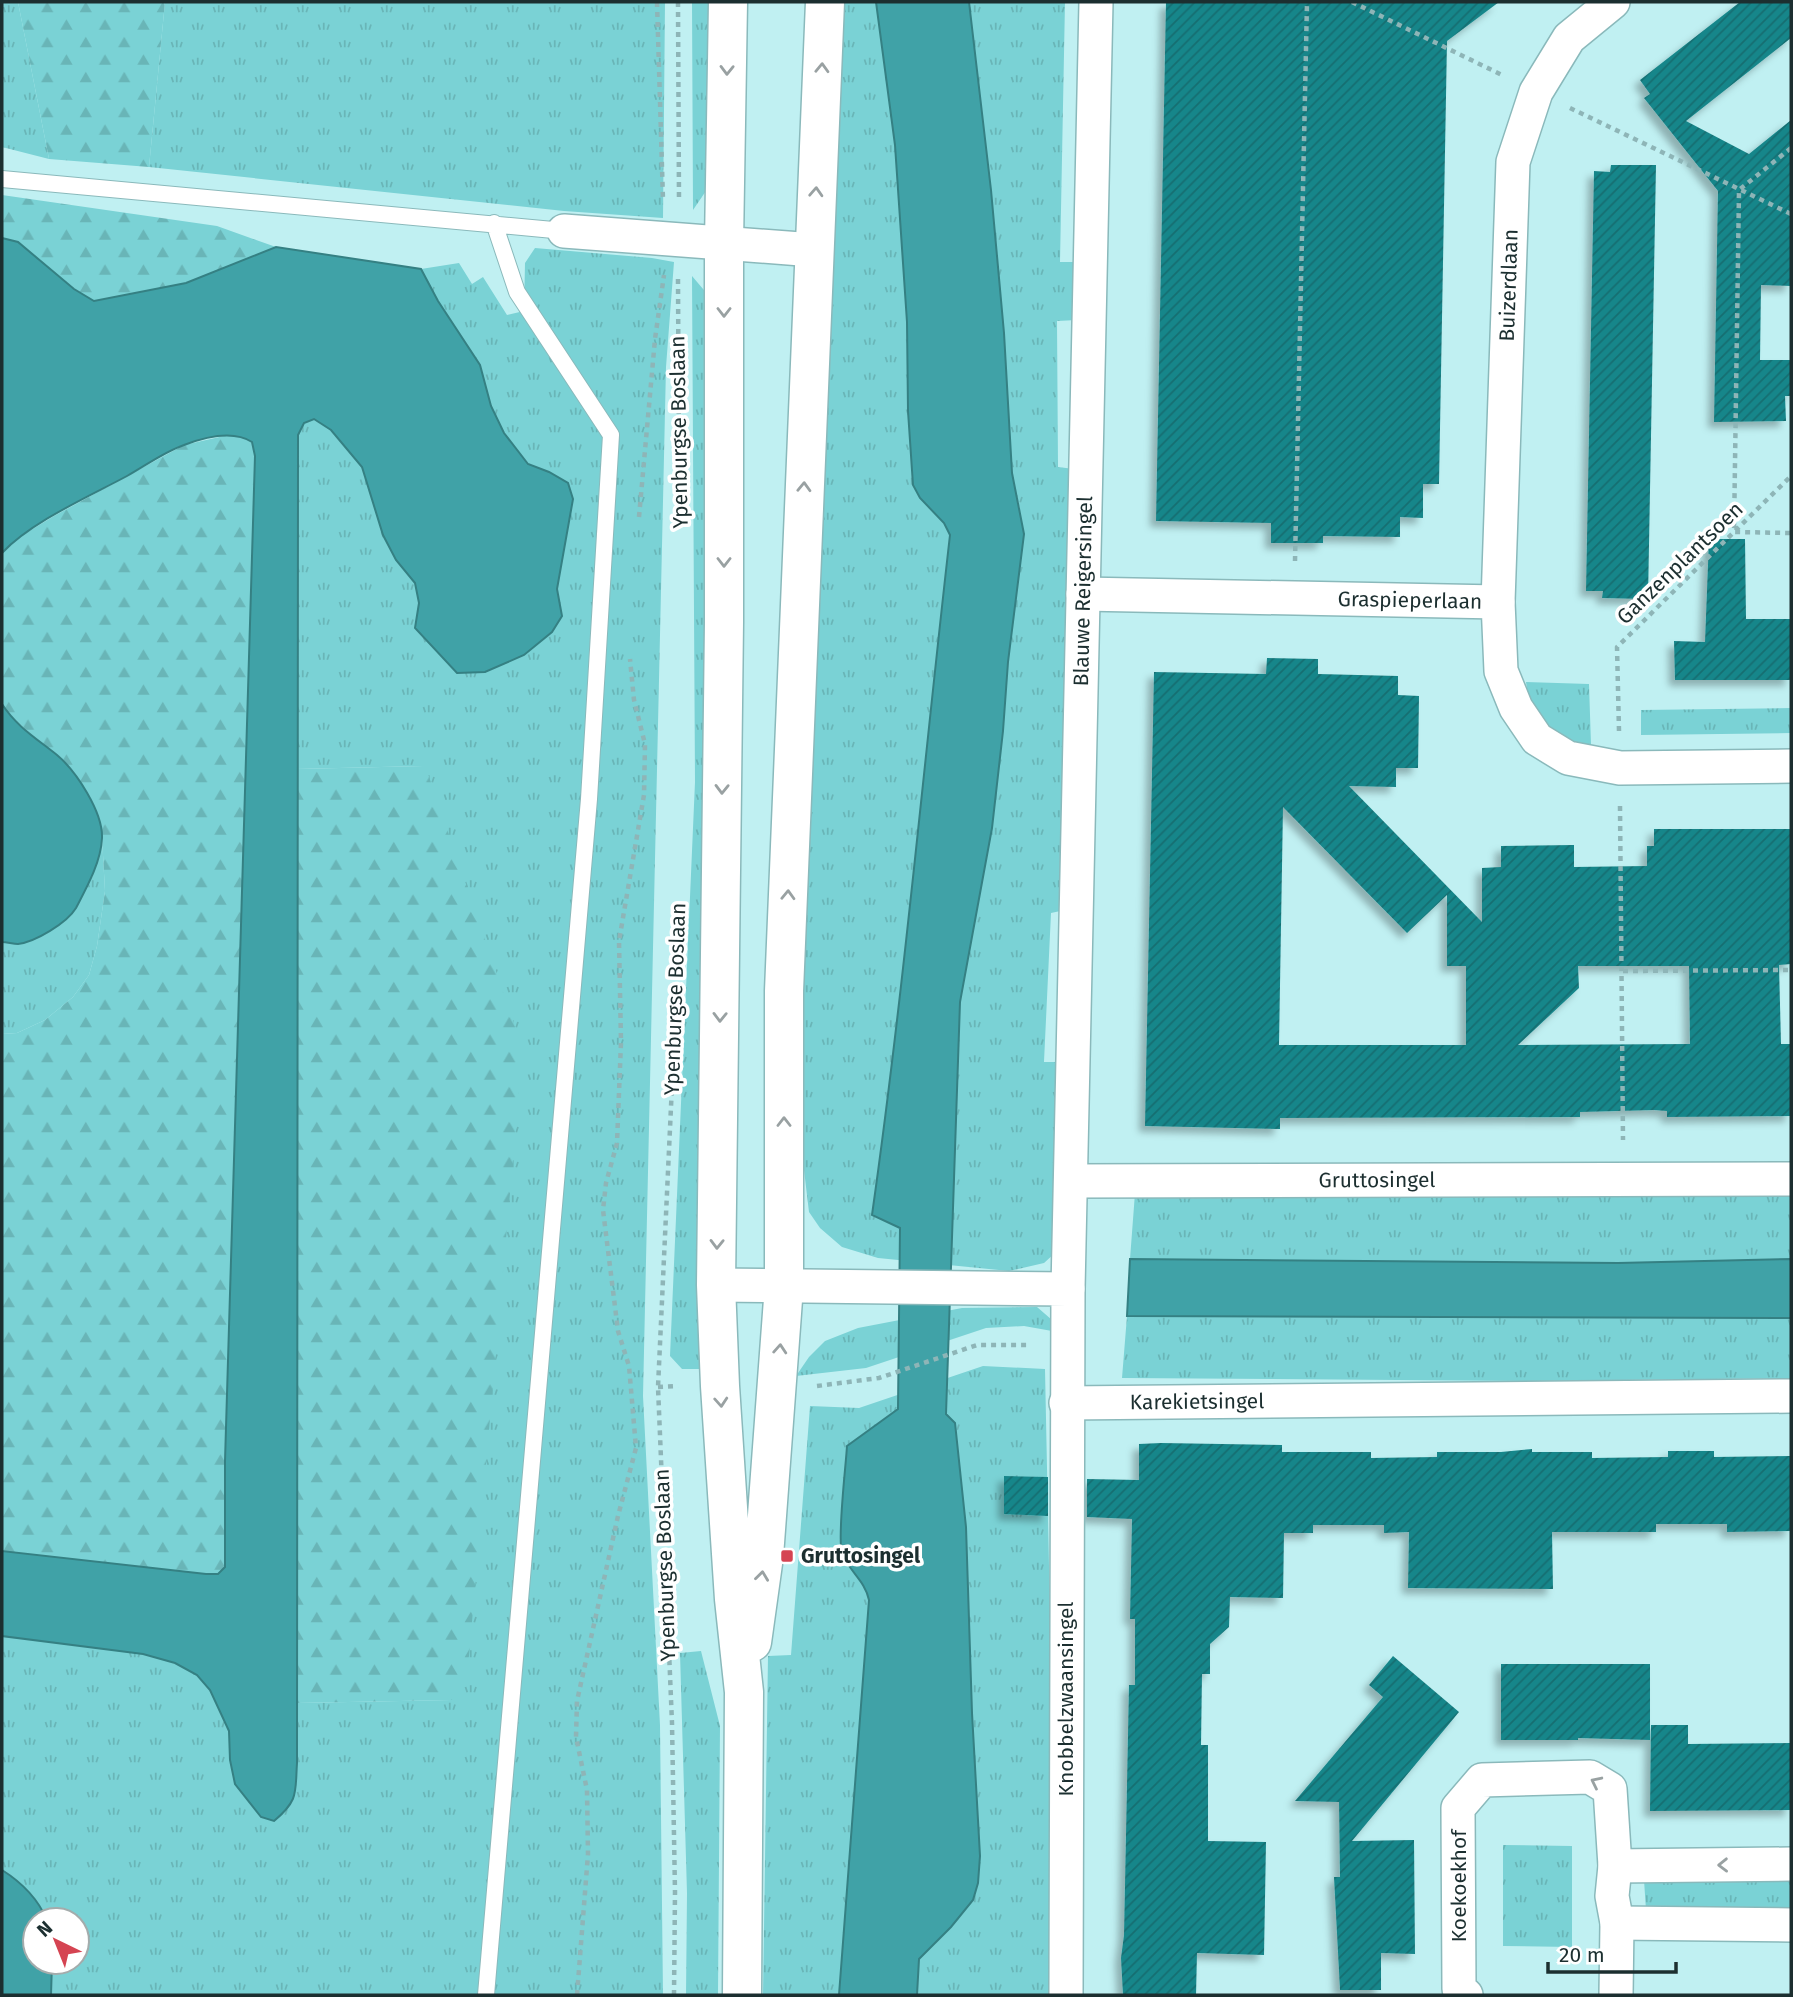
<svg xmlns="http://www.w3.org/2000/svg" width="1793" height="1997" viewBox="0 0 1793 1997" font-family="'Fira Sans',sans-serif">
<defs>
<pattern id="grass-tufts" width="24" height="20" patternUnits="userSpaceOnUse" patternTransform="scale(1.75)"><rect width="24" height="20" fill="#7ad2d5"/><path d="M3 7l-1-3M5 7V3M7 7l1-3M15 17l-1-3M17 17v-4M19 17l1-3" fill="none" stroke="#69b5b7"/></pattern>
<pattern id="forest-firs" width="22" height="20" patternUnits="userSpaceOnUse" patternTransform="scale(1.75)"><rect width="22" height="20" fill="#7ad2d5"/><path d="M5 1l3.5 6h-7zM16 11l3.5 6h-7z" fill="#69b5b7"/></pattern>
<pattern id="building-hatch" width="6" height="6" patternUnits="userSpaceOnUse" patternTransform="scale(1.75)"><rect width="6" height="6" fill="#19868a"/><path d="M-1 1l2-2M0 6l6-6M5 7l2-2" fill="none" stroke="#166e71"/></pattern>
<filter id="shadow"><feDropShadow dx="-6" dy="6" stdDeviation="3.5" flood-color="#0004"/></filter>
</defs>
<rect width="100%" height="100%" fill="#c0f0f2"/>
<!-- grass -->
<path fill="url(#grass-tufts)" d="M2 2H18L49 159 2 147Z
M165 2H665L663 218 564 211 149 167Z
M692 2H713L710 185 693 210Z
M832 2H876L895 145 907 323 908 411 920 498 944 523 950 535C924 762 904 989 872 1214L900 1228 899 1239 960 1002 992 828 1003 731 1020 510 1012 473 1004 333 991 190 969 2H1065L1060 262H1080L1077 320 1057 321 1058 467 1074 469 1065 910 1051 913 1044 1062H1063L1055 1253 1044 1263 1009 1271 878 1258 842 1247 820 1228 809 1212 794 1086Z
M535 248 652 258 674 262 666 367 643 1396 660 1725 663 1995H51L52 1962H77V1920H47C38 1899 21 1882 2 1870V1636C52 1642 155 1646 195 1674 211 1684 222 1711 228 1729 231 1738 230 1750 230 1760L297 1763V1703L451 1700 423 766 297 769 298 435 304 423 314 419 331 430 362 467 383 535 396 560 415 583 419 603 415 628 561 616 557 589 572 499 568 483 549 472 528 464 504 433 491 406 480 365 438 301 421 269 459 263 472 284 483 277 507 315 524 311 525 263Z
M692 276 709 296 707 1369H682L670 1356 695 782Z
M1526 682 1589 684 1591 745 1564 740 1543 722 1529 703Z
M1791 708V733L1641 735V710Z
M102 837 105 891 97 946 89 975 73 997 45 1020 17 1033 2 1034V942L18 944 92 878Z
M1791 1191V1259L1618 1263 1130 1259 1135 1193Z
M1037 1307 1059 1326 1052 1331 1024 1326 986 1328 866 1368 796 1376 809 1357 825 1341 858 1328 962 1308Z
M1127 1316 1791 1318V1378L1536 1381 1122 1378Z
M983 1366 1045 1369 1056 1911 1051 1995H917L919 1959 951 1927 980 1856 972 1713 898 1409 847 1447C846 1466 837 1539 842 1552 848 1571 865 1580 869 1600L839 1995H763L768 1656 791 1655 810 1406 859 1408Z
M701 1651 720 1726 718 1995H686L687 1893 680 1653Z
M1503 1845 1572 1846V1947L1503 1946Z
M1791 1879V1910H1646L1644 1880Z"/>
<!-- forest -->
<path fill="url(#forest-firs)" d="M18 2H165L149 167 49 159Z
M2 195 217 226 276 247 186 283 93 301 74 289 18 242 2 238Z
M224 436H242L252 442 255 456 225 1461V1567L218 1574H206L2 1551V1034L17 1033 45 1020 73 997 89 975 97 946 105 891 102 837 43 745 9 714 2 704V553L13 541 54 516 184 445Z
M423 766 428 774 518 1035 522 1058 467 1678 461 1694 452 1700 297 1703V769Z"/>
<!-- water -->
<path fill="#40a2a7" stroke="#358083" stroke-width="2" d="M876 2H969L991 190 1004 333 1012 473 1024 534 1008 662 1003 731 992 828 960 1002 946 1414 955 1423 966 1527 972 1713 980 1856 978 1883 973 1900 951 1927 919 1959 917 1995H839L869 1600C865 1580 848 1571 842 1552 837 1539 846 1465 847 1446L898 1409 900 1228 872 1215C904 989 924 762 950 535L944 523 920 498 913 485 908 411 907 322 895 145Z
M2 238 18 242 74 289 94 301 186 283 276 247 421 269 438 301 480 365 491 406 504 433 528 464 549 472 568 483 573 499 557 589 562 616 552 632 524 655 485 672 457 673 415 628 419 603 415 583 396 560 383 535 362 467 331 430 314 419 304 423 298 435 297 1763C295 1793 299 1800 274 1821L261 1817 235 1784 230 1760 229 1731 210 1690 197 1675 175 1663 143 1654 2 1636V1551L206 1574H218L225 1567V1461L255 456 252 442C233 430 205 437 184 445 164 452 145 466 127 476 88 497 31 522 2 553Z
M2 704C16 726 37 739 57 755 76 771 103 812 102 838 101 862 87 887 76 908 67 923 35 942 18 944 13 944 7 942 2 942Z
M1130 1259 1618 1263 1791 1259V1318L1127 1316Z
M2 1870C21 1882 38 1899 47 1920H35V1962H52L51 1995H2Z"/>
<!-- building -->
<path fill="url(#building-hatch)" fill-rule="evenodd" filter="url(#shadow)" d="M1166 2H1499L1447 41 1439 484H1423V518L1400 517V537L1323 536V543H1271V523L1156 521Z
M1740 2H1791V38L1686 121 1749 154 1791 120V286L1761 285 1760 360H1791V396H1785L1786 421 1714 422 1718 191 1644 98 1650 94 1640 80Z
M1611 165H1656L1648 599 1602 598 1603 591H1586L1594 171 1610 172Z
M1709 539H1745L1746 619H1791V680H1675L1674 641 1705 642Z
M1267 658 1318 659V674L1398 676V695L1419 696 1418 768H1396V787L1349 786 1482 922V868L1501 867V846L1574 845V867L1647 866V846H1654V829H1791V964L1779 965 1781 1044H1791V1116L1667 1117V1111L1654 1110 1580 1112V1117L1280 1118V1129L1145 1126 1154 672 1266 674ZM1283 807 1407 933 1447 895V966H1466V1045H1279ZM1578 966H1689L1690 1044 1518 1045 1579 988Z
M1161 1443 1282 1445V1452H1371V1458L1437 1457V1452H1501L1532 1449V1452H1592V1458L1668 1457V1451H1714V1457L1791 1456V1531L1727 1532V1524H1656V1532H1552L1553 1589 1408 1588 1409 1532 1384 1533V1525H1313V1533H1284L1283 1598 1230 1597 1229 1627 1210 1644V1674H1202L1201 1745H1208V1841L1266 1842 1264 1955 1197 1953 1196 1995H1123L1121 1958 1124 1935 1129 1685H1135V1619H1130L1132 1519 1087 1517V1479L1139 1480V1444Z
M1004 1476 1048 1477V1516L1004 1514Z
M1393 1656 1459 1712 1352 1841 1414 1840 1415 1954 1381 1953V1990H1340L1334 1877H1340L1339 1802 1295 1801 1383 1697 1369 1685Z
M1501 1664H1650V1740L1578 1738V1740H1501Z
M1651 1725H1688V1744L1791 1743V1810L1650 1811Z"/>
<g fill="none" stroke-linecap="round" stroke-linejoin="round">
<!-- service casing -->
<g stroke="#8ab9bb" stroke-width="18">
<path id="service" d="M2 179 564 231
M486 1995 589 799 611 435 517 292 494 223"/>
</g>
<!-- minor casing -->
<g stroke="#8ab9bb" stroke-width="36">
<g id="minor">
<path d="M564 231 814 250"/>
<path id="s1" d="M1083 594 1498 602 1501 671 1516 708 1537 739 1568 758 1620 768 1791 766"/>
<path id="s2" d="M1498 602 1513 162 1536 92 1569 38 1613 2"/>
<path id="s3" d="M1071 1181 1791 1179"/>
<path d="M716 1285 1068 1289 1066 1995"/>
<path id="s4" d="M1068 1289 1096 2"/>
<path id="s5" d="M1066 1403 1791 1396"/>
<path d="M1615 1866 1791 1864"/>
<path d="M1617 1923 1791 1925"/>
<path d="M1466 1995 1459 1989 1458 1808 1482 1780 1590 1777 1610 1789 1615 1866 1612 1896 1617 1923 1616 1995"/>
</g>
</g>
<!-- secondary casing -->
<g stroke="#8ab9bb" stroke-width="41">
<path id="secondary" d="M728 2 724 243V622L716 1285 720 1386 734 1599 744 1692 742 1995
M752 1642 764 1556 784 1286V991L825 2"/>
</g>
<!-- path -->
<path stroke="#8eb5b7" stroke-width="4.5" stroke-dasharray="5 5" stroke-linecap="butt" d="M657 2 663 200
M678 2 679 200
M1352 2 1502 75
M1570 108 1791 214
M1791 148 1739 190 1734 532 1791 533
M678 279 679 470
M639 517 655 339 664 275
M1295 561 1307 2
M1619 731 1617 647 1791 476
M1620 806 1623 1140
M1623 971 1791 970
M817 1386 879 1378 977 1345H1029
M658 1387 678 1386
M577 1995 588 1854 587 1790 576 1737 577 1701 618 1516 636 1448 629 1366 618 1331 603 1210 606 1183 617 1143 621 1042 619 941 644 795 645 744 634 700 630 659
M674 1995 675 1892 672 1723 658 1387 674 1042"/>
<!-- service -->
<use href="#service" stroke="#fff" stroke-width="16"/>
<!-- minor -->
<use href="#minor" stroke="#fff" stroke-width="33"/>
<!-- secondary -->
<use href="#secondary" stroke="#fff" stroke-width="38"/>
</g>
<!-- one-way arrows -->
<defs><path id="oneway-chevron" d="M-2-3.5L2.5 0L-2 3.5" fill="none" stroke-width="1.6" stroke-linecap="round" stroke-linejoin="round" transform="scale(1.75)"/></defs>
<g stroke="#99a1a2">
<use href="#oneway-chevron" transform="translate(822 68) rotate(-88)"/>
<use href="#oneway-chevron" transform="translate(727 70) rotate(91)"/>
<use href="#oneway-chevron" transform="translate(816 192) rotate(-87)"/>
<use href="#oneway-chevron" transform="translate(724 312) rotate(90)"/>
<use href="#oneway-chevron" transform="translate(804 487) rotate(-88)"/>
<use href="#oneway-chevron" transform="translate(724 562) rotate(90)"/>
<use href="#oneway-chevron" transform="translate(722 789) rotate(91)"/>
<use href="#oneway-chevron" transform="translate(788 895) rotate(-88)"/>
<use href="#oneway-chevron" transform="translate(720 1017) rotate(91)"/>
<use href="#oneway-chevron" transform="translate(784 1122) rotate(-90)"/>
<use href="#oneway-chevron" transform="translate(717 1244) rotate(91)"/>
<use href="#oneway-chevron" transform="translate(780 1349) rotate(-86)"/>
<use href="#oneway-chevron" transform="translate(721 1402) rotate(86)"/>
<use href="#oneway-chevron" transform="translate(762 1576) rotate(-83)"/>
<use href="#oneway-chevron" transform="translate(1596 1782) rotate(-154)"/>
<use href="#oneway-chevron" transform="translate(1723 1865) rotate(179)"/>
</g>
<!-- markers -->
<rect fill="#d54452" stroke="#fff" stroke-width="2.5" x="780" y="1549" width="14" height="14" rx="3.5"/>
<g text-anchor="middle" stroke-width="7" stroke-linejoin="round" paint-order="stroke">
<!-- street labels -->
<g font-size="21" fill="#1c2f30" stroke="#fff">
<text dy="7" stroke="none"><textPath href="#s2" startOffset="317">Buizerdlaan</textPath></text>
<text transform="translate(679 432) rotate(-91)" y="7">Ypenburgse Boslaan</text>
<text transform="translate(1680 563) rotate(-44)" y="7">Ganzenplantsoen</text>
<text dy="7" stroke="none"><textPath href="#s4" startOffset="698">Blauwe Reigersingel</textPath></text>
<text dy="7" stroke="none"><textPath href="#s1" startOffset="327">Graspieperlaan</textPath></text>
<text transform="translate(675 999) rotate(-88)" y="7">Ypenburgse Boslaan</text>
<text dy="7" stroke="none"><textPath href="#s3" startOffset="306">Gruttosingel</textPath></text>
<text dy="7" stroke="none"><textPath href="#s5" startOffset="131">Karekietsingel</textPath></text>
<text transform="translate(665 1565) rotate(-92)" y="7">Ypenburgse Boslaan</text>
<text transform="translate(1066 1699) rotate(-90)" y="7">Knobbelzwaansingel</text>
<text transform="translate(1459 1886) rotate(-90)" y="7">Koekoekhof</text>
</g>
<!-- poi labels -->
<g font-size="21" font-weight="bold" fill="#1c2f30" stroke="#fff" text-anchor="start">
<text x="801" y="1563">Gruttosingel</text>
</g>
</g>
<!-- border -->
<rect width="1793" height="1997" fill="none" stroke="#1c2f30" stroke-width="7"/>
<!-- north arrow -->
<g transform="translate(56 1941) rotate(317)"><circle r="33" fill="#ffffff" stroke="#a4acac" stroke-width="2"/>
<path d="M0-5L12 26L0 18L-12 26Z" fill="#d54452"/>
<text y="-10" font-size="19" font-weight="bold" text-anchor="middle" fill="#1c2f30">N</text>
</g>
<!-- scale -->
<path d="M1548 1962v10h128v-10" fill="none" stroke="#1c2f30" stroke-width="3.5"/>
<text x="1559" y="1962" font-size="21" fill="#1c2f30" stroke="#ffffff" stroke-width="5" paint-order="stroke">20 m</text>
</svg>
